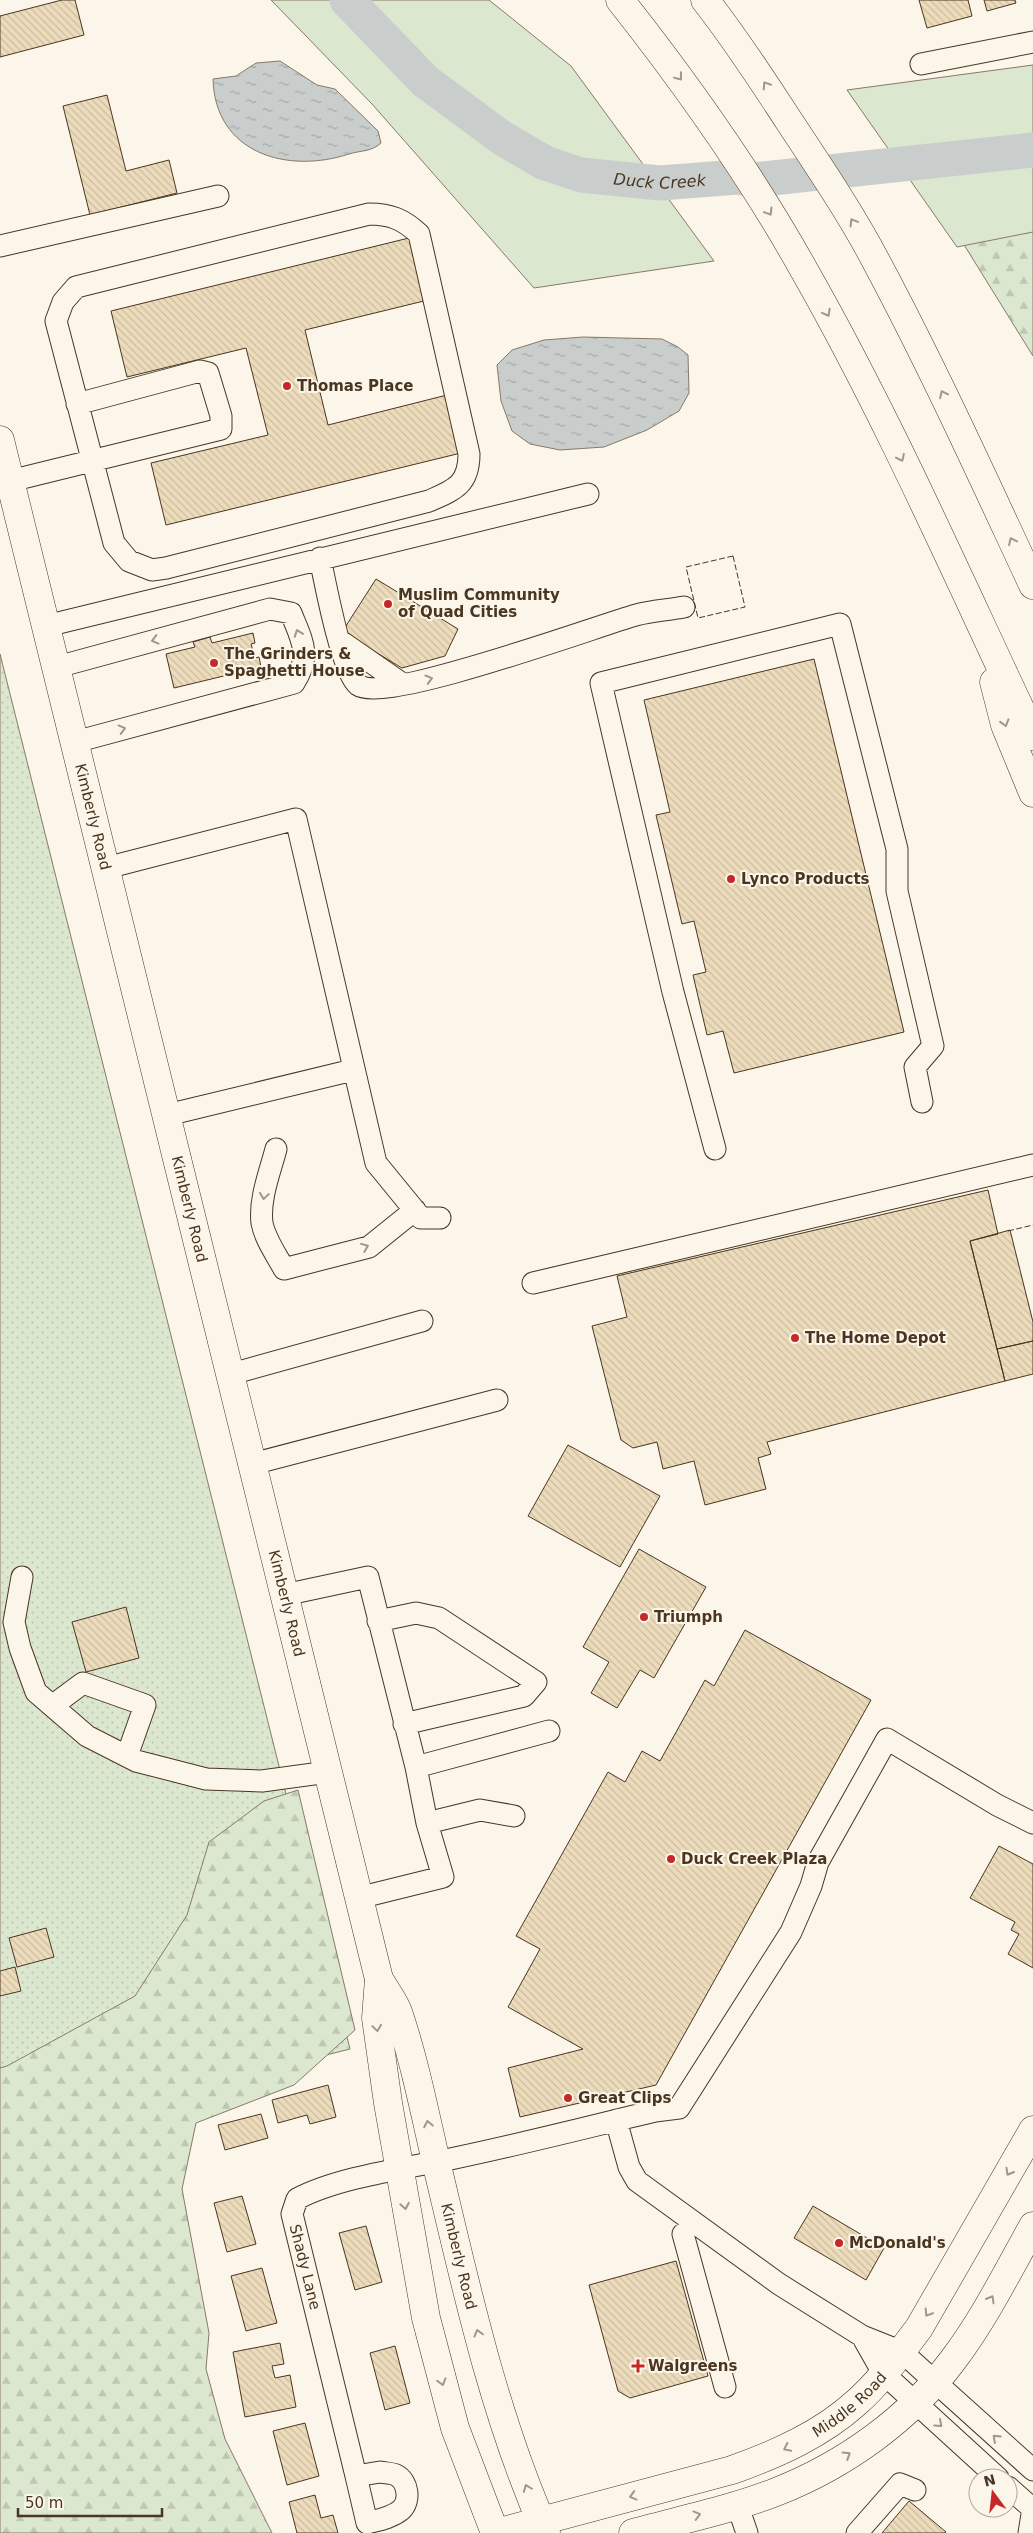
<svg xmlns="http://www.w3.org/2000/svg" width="1033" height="2533" viewBox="0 0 1033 2533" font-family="'DejaVu Sans',sans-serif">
<defs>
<pattern id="grass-dots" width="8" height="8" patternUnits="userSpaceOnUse" patternTransform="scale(1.25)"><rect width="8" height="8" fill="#dce7d0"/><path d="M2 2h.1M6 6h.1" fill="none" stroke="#bec7b2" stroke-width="1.8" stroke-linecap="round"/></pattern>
<pattern id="forest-firs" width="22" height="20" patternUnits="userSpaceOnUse" patternTransform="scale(1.25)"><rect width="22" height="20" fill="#dce7d0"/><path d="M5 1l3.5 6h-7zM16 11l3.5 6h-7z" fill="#bec7b2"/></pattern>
<pattern id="water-ripples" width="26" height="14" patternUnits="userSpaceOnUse" patternTransform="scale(1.25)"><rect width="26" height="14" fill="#c9cecd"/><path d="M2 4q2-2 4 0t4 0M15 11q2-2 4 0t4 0" fill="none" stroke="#a5a8a6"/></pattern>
<pattern id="building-back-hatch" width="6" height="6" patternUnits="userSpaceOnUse" patternTransform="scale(1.25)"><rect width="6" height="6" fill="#ecdcbc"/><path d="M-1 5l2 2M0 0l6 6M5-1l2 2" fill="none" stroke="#ccbda1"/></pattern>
</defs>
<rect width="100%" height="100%" fill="#fbf6e9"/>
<!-- grass -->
<path fill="url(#grass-dots)" stroke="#887966" d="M0 654 350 2049 131 2104 0 2533Z"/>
<!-- forest -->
<path fill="url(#forest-firs)" stroke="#887966" d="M927 185 1033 186V356Z
M298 1790 355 2030 294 2085 196 2123 182 2189 209 2333 206 2369 225 2439 272 2533H0V2068L7 2066 135 1996 187 1915 209 1842 264 1801Z"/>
<!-- park -->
<path fill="#dce7d0" stroke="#887966" d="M271 0H489L571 66 714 261 534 288 372 104Z
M1033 65V232L957 247 847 90Z"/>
<!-- water -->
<path fill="url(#water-ripples)" stroke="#887966" d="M280 61 317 85 335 89 378 131 381 143C371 152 362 150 349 154 288 174 215 154 213 79L236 76 256 63Z
M583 337 662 339 678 347 688 355 689 393 679 411 647 430 604 447 560 450 530 444 512 431 501 401 497 365 512 350 544 340Z"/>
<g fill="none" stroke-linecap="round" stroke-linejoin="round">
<!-- river -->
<path stroke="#c9cecd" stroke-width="35" id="s1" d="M347 0 425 81 502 138 545 163 581 175 660 183 738 177 753 180 1033 150"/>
</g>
<!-- building -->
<path fill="url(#building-back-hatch)" stroke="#4a3520" d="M62 0H75L84 35 0 57V16Z
M919 0H968L972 16 927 28Z
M984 0H1015L1016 3 987 11Z
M107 95 126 171 169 160 177 193 90 215 63 106Z
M413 237 428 300 305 330 328 425 447 395 461 453 166 525 151 463 268 435 246 348 127 377 111 311Z
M376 579 458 629 445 656 402 668 342 632Z
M253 633 255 643 251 644 255 658 259 657 261 667 174 688 166 654 195 647 193 642 210 637 212 643Z
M814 659 904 1032 734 1073 723 1031 707 1035 693 975 706 972 694 921 682 924 656 815 670 812 644 700Z
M988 1190 998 1234 970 1241 1005 1381 767 1442 771 1454 758 1458 766 1489 705 1505 694 1461 663 1469 657 1442 633 1448 621 1440 592 1326 627 1317 617 1276Z
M1010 1230 1033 1322V1341L997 1349 970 1241Z
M1033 1341V1374L1005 1381 997 1349Z
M568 1445 660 1496 620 1567 528 1516Z
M639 1549 706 1587 654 1678 640 1670 617 1708 591 1693 609 1662 583 1647Z
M126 1607 139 1658 86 1672 72 1622Z
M745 1630 871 1700 656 2085 520 2117 508 2068 583 2049 508 2007 540 1949 516 1936 608 1772 625 1782 642 1751 660 1761 705 1680 714 1686Z
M999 1846 1033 1864V1968L1008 1954 1019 1934 1011 1930 1015 1922 970 1898Z
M46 1928 54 1957 17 1967 9 1938Z
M15 1967 21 1991 0 1996V1971Z
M328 2085 336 2117 310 2124 307 2115 278 2123 272 2100Z
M261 2114 268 2138 225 2150 218 2125Z
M242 2196 256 2244 227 2252 214 2203Z
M813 2206 884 2248 866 2280 794 2238Z
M366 2226 382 2282 355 2290 339 2233Z
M676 2261 708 2376 630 2398 618 2391 589 2285Z
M262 2268 277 2323 246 2331 231 2276Z
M280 2343 284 2364 272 2366 275 2378 290 2375 296 2407 245 2417 233 2352Z
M395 2346 410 2403 385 2410 370 2353Z
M305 2423 319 2476 287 2485 273 2431Z
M315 2495 321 2518 333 2515 338 2533H297L289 2502Z
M909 2501 946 2532 944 2533H882Z"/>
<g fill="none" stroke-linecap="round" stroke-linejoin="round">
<!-- minor casing -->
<g stroke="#4a3520" stroke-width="23">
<path id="minor" d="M921 64 1033 42
M369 214C390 214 403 219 419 234L469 454C469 485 454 490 429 501L166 568 152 570 129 561 114 543 56 321 63 302 76 287Z
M0 246 218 196
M10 481 221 429V416L208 373 200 371 77 404
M320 558C325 582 342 673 358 685 385 704 594 627 636 615 651 611 668 610 684 607
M46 626 588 494
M339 640 401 683
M57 667 270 609 291 613C302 641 312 655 294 683L75 742
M106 868 296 819 376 1163 421 1218H440
M167 1115 353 1070
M276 1149C270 1172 259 1199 262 1223 265 1239 276 1254 284 1269L369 1247 415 1210
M715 1149 673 992 601 683 840 624 897 849V891L933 1046 915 1067 922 1102
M533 1283 1033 1165
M231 1374 422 1321
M252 1464 497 1400
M22 1577 14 1622 20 1648 36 1692 87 1736 136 1761 206 1779 262 1781 328 1772
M284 1595 368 1577 416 1767 427 1823 443 1877 358 1898
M378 1621 416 1613 439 1618 536 1682 524 1696 404 1724
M52 1706 83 1683 145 1705 127 1756
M416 1767 549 1731
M427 1823 480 1810 514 1816
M616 2120 629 2167 637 2181 779 2284 862 2336 902 2352 1033 2470
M683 2234 725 2387
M862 2336 883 2373 998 2478
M380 2472C385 2473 392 2473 396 2475 408 2481 411 2501 401 2510 391 2518 379 2520 367 2523L356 2476Z
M356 2476 292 2214 297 2199C338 2177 408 2168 455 2158 522 2144 588 2127 655 2111L679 2108 791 1932 811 1886 818 1862 887 1739 997 1805 1033 1823
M1008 2487 1033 2509
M737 2504 747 2533
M857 2533 900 2484 915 2490
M1029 2533 1033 2508"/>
</g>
<!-- major casing -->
<g stroke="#4a3520" stroke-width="29">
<g id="major">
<path id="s2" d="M0 440 379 1979C385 1990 394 2001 398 2012 416 2065 426 2120 439 2174 468 2296 495 2418 546 2533"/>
<path d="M379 1979 376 2018 388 2103 426 2318 455 2428 495 2533"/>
<path id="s3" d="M496 2533 732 2470C777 2454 822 2434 857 2402 881 2381 900 2353 919 2328L1033 2130"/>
<path d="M633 2533C680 2520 730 2510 776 2492 845 2465 909 2419 953 2360 984 2319 1008 2271 1033 2226"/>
</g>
</g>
<!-- highway casing -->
<g stroke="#4a3520" stroke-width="29">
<path id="highway" d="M620 0C688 86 751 175 804 270 890 421 959 580 1033 736
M705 0C736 39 762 80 789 121 820 168 852 215 878 265 934 370 983 478 1033 585
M994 682 1005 725 1033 793"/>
</g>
<!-- minor -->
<use href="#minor" stroke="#fbf6e9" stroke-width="21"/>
<!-- major -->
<use href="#major" stroke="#fbf6e9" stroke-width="28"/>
<!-- highway -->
<use href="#highway" stroke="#fbf6e9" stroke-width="28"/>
<!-- fence -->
<path stroke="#4a3520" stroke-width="1" stroke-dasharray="6 2.5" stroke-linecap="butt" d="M733 556 745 607 698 618 686 567Z
M1008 1231 1033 1225"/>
</g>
<!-- one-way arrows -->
<defs><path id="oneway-chevron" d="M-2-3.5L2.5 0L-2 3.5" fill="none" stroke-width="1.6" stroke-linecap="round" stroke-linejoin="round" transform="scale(1.25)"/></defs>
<g stroke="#a29684">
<use href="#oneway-chevron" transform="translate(679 77) rotate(53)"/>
<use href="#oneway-chevron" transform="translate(766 85) rotate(-123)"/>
<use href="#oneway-chevron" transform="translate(769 212) rotate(59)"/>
<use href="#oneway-chevron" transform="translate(853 222) rotate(-121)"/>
<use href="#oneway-chevron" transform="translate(827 313) rotate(62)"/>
<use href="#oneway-chevron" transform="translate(943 394) rotate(-116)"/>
<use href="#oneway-chevron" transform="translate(901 458) rotate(65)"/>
<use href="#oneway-chevron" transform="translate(1012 541) rotate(-115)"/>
<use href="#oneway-chevron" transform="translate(298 633) rotate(-110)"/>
<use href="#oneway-chevron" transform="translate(155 640) rotate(165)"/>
<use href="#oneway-chevron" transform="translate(429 679) rotate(-16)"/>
<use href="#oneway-chevron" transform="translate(1005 723) rotate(73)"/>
<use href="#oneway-chevron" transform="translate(122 729) rotate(-15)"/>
<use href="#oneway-chevron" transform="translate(264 1196) rotate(98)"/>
<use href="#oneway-chevron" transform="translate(365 1247) rotate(-22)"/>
<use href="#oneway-chevron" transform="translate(377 2028) rotate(82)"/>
<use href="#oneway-chevron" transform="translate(428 2124) rotate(-101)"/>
<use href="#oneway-chevron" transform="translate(1009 2172) rotate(120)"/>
<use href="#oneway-chevron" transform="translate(405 2206) rotate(80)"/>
<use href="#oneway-chevron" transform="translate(991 2299) rotate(-60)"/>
<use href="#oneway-chevron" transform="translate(928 2313) rotate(122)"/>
<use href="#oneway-chevron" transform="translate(478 2333) rotate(-105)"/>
<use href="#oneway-chevron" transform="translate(442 2382) rotate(74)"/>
<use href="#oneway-chevron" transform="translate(939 2424) rotate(42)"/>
<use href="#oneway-chevron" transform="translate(996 2438) rotate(-137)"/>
<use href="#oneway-chevron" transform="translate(787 2448) rotate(154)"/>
<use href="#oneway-chevron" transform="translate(847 2455) rotate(-32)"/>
<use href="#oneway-chevron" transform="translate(527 2488) rotate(-111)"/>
<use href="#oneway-chevron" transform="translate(633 2496) rotate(165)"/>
<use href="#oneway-chevron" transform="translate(697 2515) rotate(-15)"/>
</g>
<!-- markers -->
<g fill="#c62828" stroke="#fbf6e9" stroke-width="2">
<circle cx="287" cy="386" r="5"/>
<circle cx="388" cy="604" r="5"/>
<circle cx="214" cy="663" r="5"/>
<circle cx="731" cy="879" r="5"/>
<circle cx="795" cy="1338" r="5"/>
<circle cx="644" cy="1617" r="5"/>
<circle cx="671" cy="1859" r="5"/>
<circle cx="568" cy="2098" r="5"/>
<circle cx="839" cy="2243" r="5"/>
<path d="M635.5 2358.5h5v5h5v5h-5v5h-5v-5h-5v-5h5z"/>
</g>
<g text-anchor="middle" stroke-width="4" stroke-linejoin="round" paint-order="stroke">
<!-- poi labels -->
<g font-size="15" font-weight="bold" fill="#4a3520" stroke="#fbf6e9" text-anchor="start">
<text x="297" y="391">Thomas Place</text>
<text x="398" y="600">Muslim Community<tspan x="398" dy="17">of Quad Cities</tspan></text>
<text x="224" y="659">The Grinders &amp;<tspan x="224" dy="17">Spaghetti House</tspan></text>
<text x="741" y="884">Lynco Products</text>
<text x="805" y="1343">The Home Depot</text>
<text x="654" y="1622">Triumph</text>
<text x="681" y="1864">Duck Creek Plaza</text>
<text x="578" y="2103">Great Clips</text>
<text x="849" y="2248">McDonald's</text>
<text x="648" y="2371">Walgreens</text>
</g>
<!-- street labels -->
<g font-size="15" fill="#4a3520" stroke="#fbf6e9">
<text dy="5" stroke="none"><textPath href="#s2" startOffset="388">Kimberly Road</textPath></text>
<text dy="5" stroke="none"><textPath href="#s2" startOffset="792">Kimberly Road</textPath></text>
<text dy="5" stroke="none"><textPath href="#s2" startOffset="1198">Kimberly Road</textPath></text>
<text dy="5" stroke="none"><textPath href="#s2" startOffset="1875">Kimberly Road</textPath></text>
<text transform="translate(305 2267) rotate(76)" y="5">Shady Lane</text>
<text dy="5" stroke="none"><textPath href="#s3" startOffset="380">Middle Road</textPath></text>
</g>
<!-- water labels -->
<g font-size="16" font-style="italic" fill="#4a3520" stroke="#fbf6e9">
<text dy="6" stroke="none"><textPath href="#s1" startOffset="375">Duck Creek</textPath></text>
</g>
</g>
<!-- north arrow -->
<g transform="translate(993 2493) rotate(345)"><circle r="24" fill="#fbf6e9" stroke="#b4a999"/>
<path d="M0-4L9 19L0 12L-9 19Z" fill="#c62828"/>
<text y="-8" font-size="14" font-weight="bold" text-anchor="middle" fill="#4a3520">N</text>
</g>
<!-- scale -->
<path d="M18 2508v8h144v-8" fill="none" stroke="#4a3520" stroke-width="2.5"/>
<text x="25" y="2508" font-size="15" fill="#4a3520" stroke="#fbf6e9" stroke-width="4" paint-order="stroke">50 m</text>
</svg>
